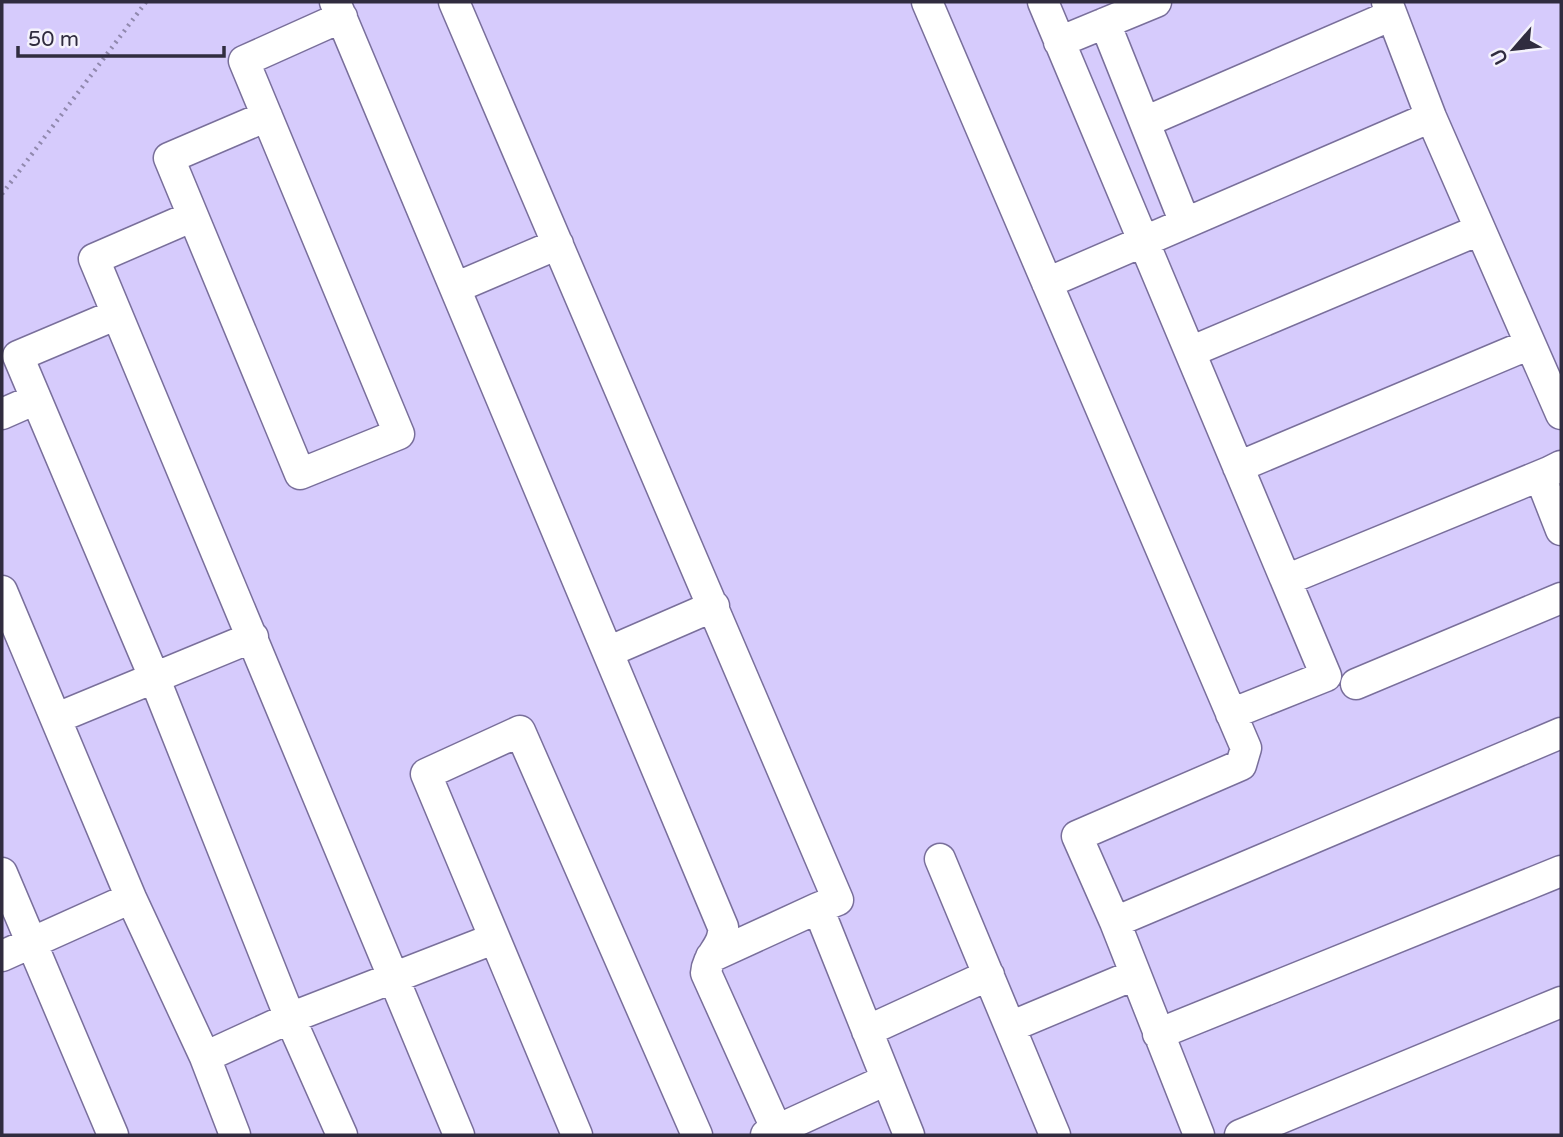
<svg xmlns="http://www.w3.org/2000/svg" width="1563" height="1137" viewBox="0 0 1563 1137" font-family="'Varela Round',sans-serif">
<rect width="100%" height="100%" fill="#d6cbfc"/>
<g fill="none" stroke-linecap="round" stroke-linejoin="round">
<!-- minor casing -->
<g stroke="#796f9b" stroke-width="33">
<path id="minor" d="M335 2 723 927C725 946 707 955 706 973L779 1135
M454 2 838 900 818 908
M927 2 1246 748 1241 765 1077 836 1115 922 1199 1135
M1043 2 1326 676 1231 714
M1387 2 1431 117 1561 414
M1105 23 1185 223
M1059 42 1156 2
M267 116 169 158 300 474 399 434 244 61 342 17
M1145 122 1392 15
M191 217 94 259 459 1135
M1047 283 1431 117
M455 288 558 244
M115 315 18 356 154 677 290 1018 342 1135
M1190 352 1479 230
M2 414 36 399
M1561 466 1549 472 1543 484 1561 530
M1238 467 1530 344
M1286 580 1549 472
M2 591 131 898 205 1057 235 1135
M608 652 714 606
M1356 684 1561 598
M57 718 253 637
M940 859 1055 1135
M2 873 113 1135
M1115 922 1561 733
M2 956 131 898
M711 957 818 908 909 1135
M1010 1027 1134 975
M867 1031 989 975
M1158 1034 1561 871
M205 1057 290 1018 493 939
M577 1135 426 774 520 731 697 1135
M766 1135 886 1080
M1240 1135 1561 1002"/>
</g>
<!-- path -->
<path stroke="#9189ae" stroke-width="4.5" stroke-dasharray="2 5" stroke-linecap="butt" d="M2 194 146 2"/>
<!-- minor -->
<use href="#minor" stroke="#fff" stroke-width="30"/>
</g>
<!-- border -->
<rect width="1563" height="1137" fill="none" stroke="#302c3f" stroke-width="7"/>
<!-- north arrow -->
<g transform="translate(1514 49) rotate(242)" stroke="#f4f2fc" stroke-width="5" paint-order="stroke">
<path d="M0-5L12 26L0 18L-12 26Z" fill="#302c3f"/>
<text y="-10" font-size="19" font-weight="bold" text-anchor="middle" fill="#302c3f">U</text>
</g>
<!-- scale -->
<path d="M18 46v10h206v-10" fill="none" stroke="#302c3f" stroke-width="3.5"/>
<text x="28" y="46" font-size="21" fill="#302c3f" stroke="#f4f2fc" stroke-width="5" paint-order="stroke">50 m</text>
</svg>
